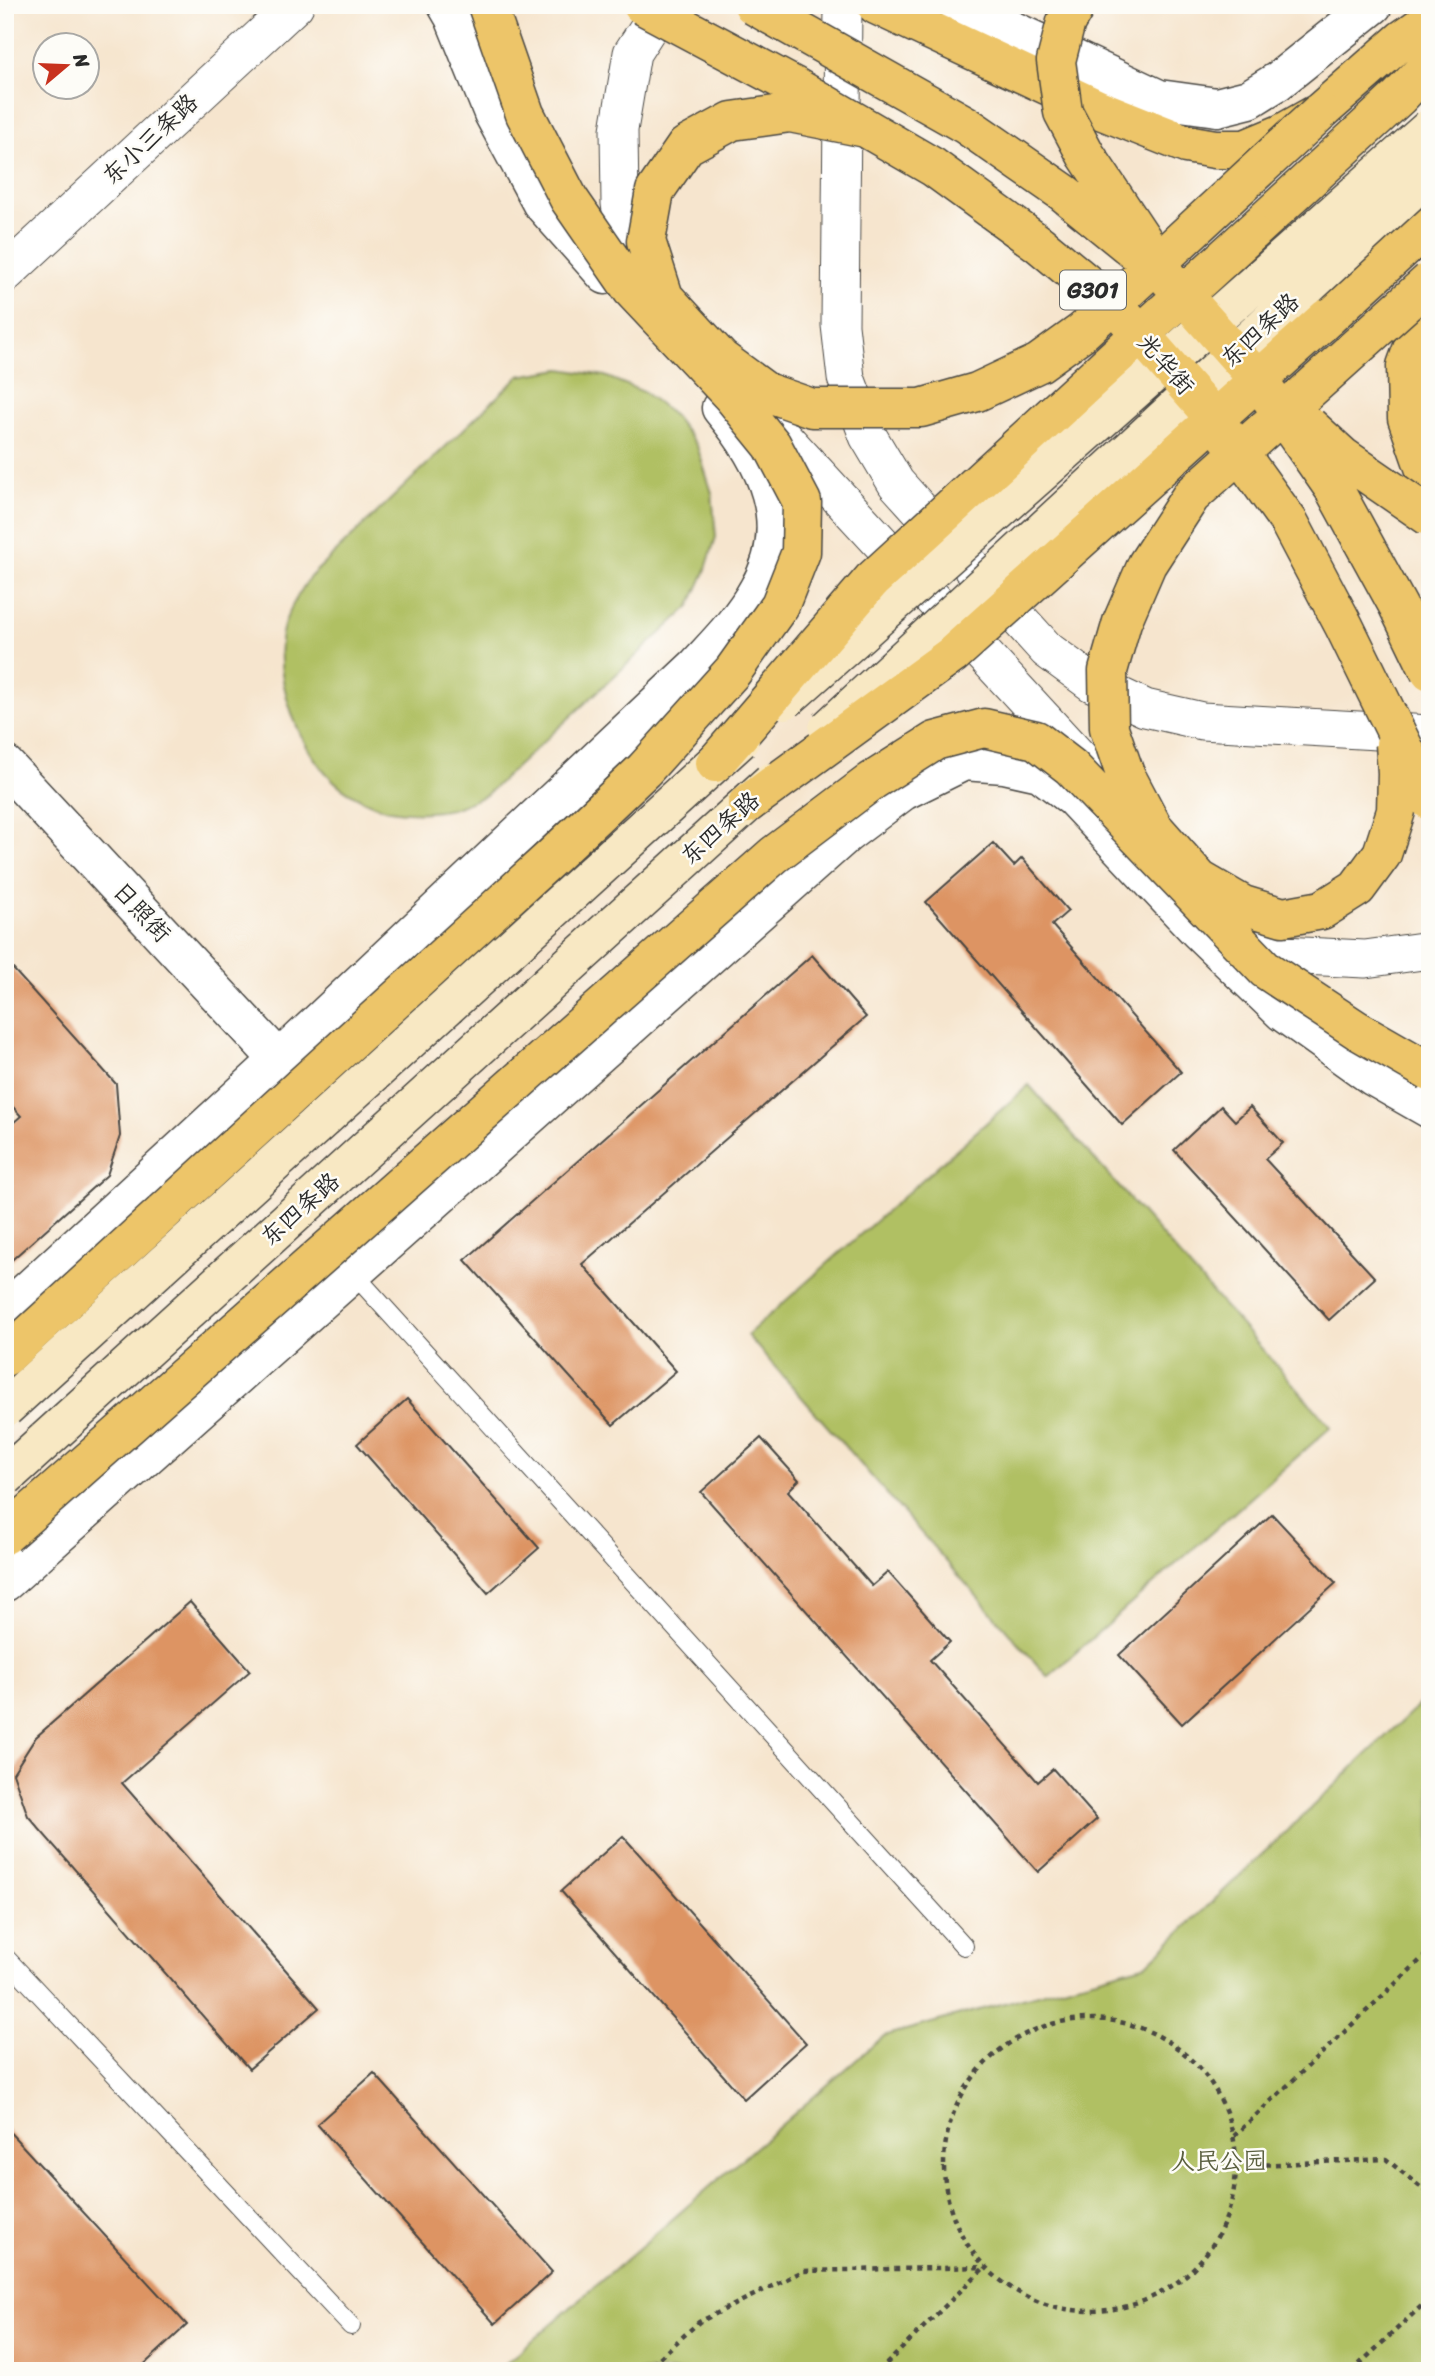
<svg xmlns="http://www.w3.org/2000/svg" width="1435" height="2376" viewBox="0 0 1435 2376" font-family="Sriracha,'LXGW WenKai TC',sans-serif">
<rect width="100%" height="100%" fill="#fdfcf7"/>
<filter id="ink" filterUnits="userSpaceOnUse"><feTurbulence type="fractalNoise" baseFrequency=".0143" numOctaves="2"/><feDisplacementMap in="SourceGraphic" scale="14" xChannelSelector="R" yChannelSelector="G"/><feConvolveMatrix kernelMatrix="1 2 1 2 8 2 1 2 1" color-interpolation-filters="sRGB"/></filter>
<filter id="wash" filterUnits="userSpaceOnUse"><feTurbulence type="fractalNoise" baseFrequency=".00686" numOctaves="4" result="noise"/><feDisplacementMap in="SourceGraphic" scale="28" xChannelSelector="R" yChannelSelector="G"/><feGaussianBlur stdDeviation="1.57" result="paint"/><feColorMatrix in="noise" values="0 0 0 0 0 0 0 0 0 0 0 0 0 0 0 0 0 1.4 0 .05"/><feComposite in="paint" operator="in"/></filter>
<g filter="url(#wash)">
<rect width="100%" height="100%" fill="#f6e5ce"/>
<!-- green -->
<path fill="#b0c063" stroke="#6e7647" stroke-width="2" d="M561 369 605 376 644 392 674 416 697 446 712 493 716 537 705 572 690 606 486 795C475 800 462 806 451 809 429 814 397 814 376 806 363 801 344 791 334 781 299 749 277 687 281 640 283 617 298 595 310 577L519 376Z
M1029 1085 1331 1427 1048 1677 747 1335Z
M1430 1694V2371H497L884 2036 1147 1964Z"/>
<g id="blocks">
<!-- building -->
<path fill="#dd9463" d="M993 843 1014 866 1022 858 1068 911 1052 925 1181 1072 1122 1125 926 902Z
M812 955 866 1017 582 1264 676 1371 613 1425 465 1260Z
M5 960 116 1084 120 1136 107 1175 5 1266V1130L21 1116 5 1098Z
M1221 1106 1235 1121 1250 1107 1283 1143 1265 1159 1375 1278 1329 1320 1174 1150Z
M407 1399 539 1548 488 1593 357 1444Z
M761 1438 799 1480 788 1491 872 1586 888 1572 950 1642 930 1660 1038 1782 1053 1769 1097 1819 1038 1872 701 1492Z
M1272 1514 1336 1583 1182 1724 1119 1655Z
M190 1602 250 1671 122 1783 319 2008 249 2069 28 1816 13 1773 36 1737Z
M623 1836 806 2043 744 2099 561 1891Z
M374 2073 552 2272 495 2324 317 2124Z
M5 2127 187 2325 137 2371H5Z"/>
</g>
</g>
<g filter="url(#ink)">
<use href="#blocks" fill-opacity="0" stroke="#494743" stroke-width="2"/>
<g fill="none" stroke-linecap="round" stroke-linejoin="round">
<!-- service casing -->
<g stroke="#494743" stroke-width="20">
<path id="service" d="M353 1273 964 1946
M5 1957 351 2326"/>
</g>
<!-- minor casing -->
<g stroke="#494743" stroke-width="39">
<path id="minor" d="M843 5 840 325 846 378 868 436 896 483 1047 650 1092 683 1145 708 1202 721 1430 734
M5 274 295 5
M641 296 629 270 620 203 619 130 632 53 663 5
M763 415 1087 766
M1229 939 1282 955 1365 959 1430 950"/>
</g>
<!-- tertiary casing -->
<g stroke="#494743" stroke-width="41">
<path id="tertiary" d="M447 5 454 17 493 113 541 202 606 275
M958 5 1159 99 1217 107 1249 99 1278 81 1373 5
M5 765 279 1060
M5 1312 279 1060 697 666C719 642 742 619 758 590 797 524 766 461 721 408
M5 1582 846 834 903 791 964 761 1004 764 1040 772 1074 798 1198 930 1283 1012 1374 1077 1430 1109"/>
</g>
<!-- trunk casing -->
<g stroke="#494743" stroke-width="41">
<path id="trunk" d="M876 5 1098 109 1186 144 1215 149H1245L1281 134 1320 112 1403 39 1430 20
M1251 233 1399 97 1430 64
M1430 300 1406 366 1407 418 1430 484
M1327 318 1430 224"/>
</g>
<!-- path -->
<path stroke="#494743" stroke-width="4.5" stroke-dasharray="5 5" stroke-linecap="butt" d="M944 2165a146 146 0 1 1 292 0a146 146 0 1 1-292 0Z
M1234 2136 1430 1951
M1235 2166 1386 2159 1430 2195
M645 2371 699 2322 803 2271 985 2267
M879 2371 985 2267
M1352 2371 1430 2298"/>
<!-- service -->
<use href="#service" stroke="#fff" stroke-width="18"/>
<!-- minor -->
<use href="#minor" stroke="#fff" stroke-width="37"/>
<!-- tertiary -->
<use href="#tertiary" stroke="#fff" stroke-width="38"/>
<!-- trunk -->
<use href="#trunk" stroke="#edc569" stroke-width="38"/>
<!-- secondary-bridge casing -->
<g stroke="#494743" stroke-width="41" stroke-linecap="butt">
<path id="secondary-bridge" d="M785 700 1430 128
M828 729 1430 173
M5 1408 740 740
M5 1477 771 782"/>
</g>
<!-- trunk-bridge casing -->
<g stroke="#494743" stroke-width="41" stroke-linecap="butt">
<path id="trunk-bridge" d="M642 5 792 85 933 167 1039 244 1122 313 1214 418 1289 522 1344 626 1430 801
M753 5 966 125 1064 193 1166 276 1258 380 1334 489 1398 606 1430 672
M1076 5 1066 22 1056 61 1063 112 1086 155 1148 248
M866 128 790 113 732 121 686 146 655 191 646 241 664 297 721 359 766 392 812 408H921L977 392 1039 363 1082 332 1320 112
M1309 426 1343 457 1430 517
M1395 744 1397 773 1396 811 1382 854 1357 888 1322 910 1283 917 1243 905 1200 880 1153 827 1125 774 1109 728 1108 671 1122 622 1147 564 1191 496 1430 281
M715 763 872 580 1251 233
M747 804 952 655 1327 318
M5 1357 551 858 644 770 733 671 780 605 801 552 802 502 772 445 733 397 632 290 569 199 525 114 487 5
M5 1535 774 855 872 781 935 741 984 728 1036 740 1071 767 1266 970 1357 1030 1430 1072"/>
</g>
<!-- secondary-bridge -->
<use href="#secondary-bridge" stroke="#f8e8c3" stroke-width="38"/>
<!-- trunk-bridge -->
<use href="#trunk-bridge" stroke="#edc569" stroke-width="38"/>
</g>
</g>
<g text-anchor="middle" stroke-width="5" stroke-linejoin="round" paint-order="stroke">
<!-- shield labels -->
<rect fill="#fdfcf7" stroke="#6a6a68" stroke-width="2" x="1060" y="270.5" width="66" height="39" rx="5"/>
<g font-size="23" font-weight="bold" fill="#2b2b2b">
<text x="1093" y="298">G301</text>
</g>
<!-- street labels -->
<g font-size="24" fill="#2b2b2b" stroke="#fdfcf7">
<text transform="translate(150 139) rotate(-43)" y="8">东小三条路</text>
<text transform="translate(1260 330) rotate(-43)" y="8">东四条路</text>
<text transform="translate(1166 364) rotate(49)" y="8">光华街</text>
<text transform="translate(720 828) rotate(-42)" y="8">东四条路</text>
<text transform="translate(142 912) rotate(47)" y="8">日照街</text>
<text transform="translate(300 1209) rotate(-42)" y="8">东四条路</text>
</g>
<!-- park labels -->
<g font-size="24" fill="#5a5f3f" stroke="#fdfcf7">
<text x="1219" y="2169">人民公园</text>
</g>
</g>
<!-- margin -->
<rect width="1435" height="2376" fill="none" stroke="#fdfcf7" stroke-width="28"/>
<!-- north arrow -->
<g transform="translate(66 66) rotate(71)"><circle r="33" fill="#fdfcf7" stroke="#a9a8a5" stroke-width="2"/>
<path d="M0-5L12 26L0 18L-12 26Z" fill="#c8321e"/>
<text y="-10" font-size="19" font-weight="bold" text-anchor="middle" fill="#2b2b2b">N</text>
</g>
</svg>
